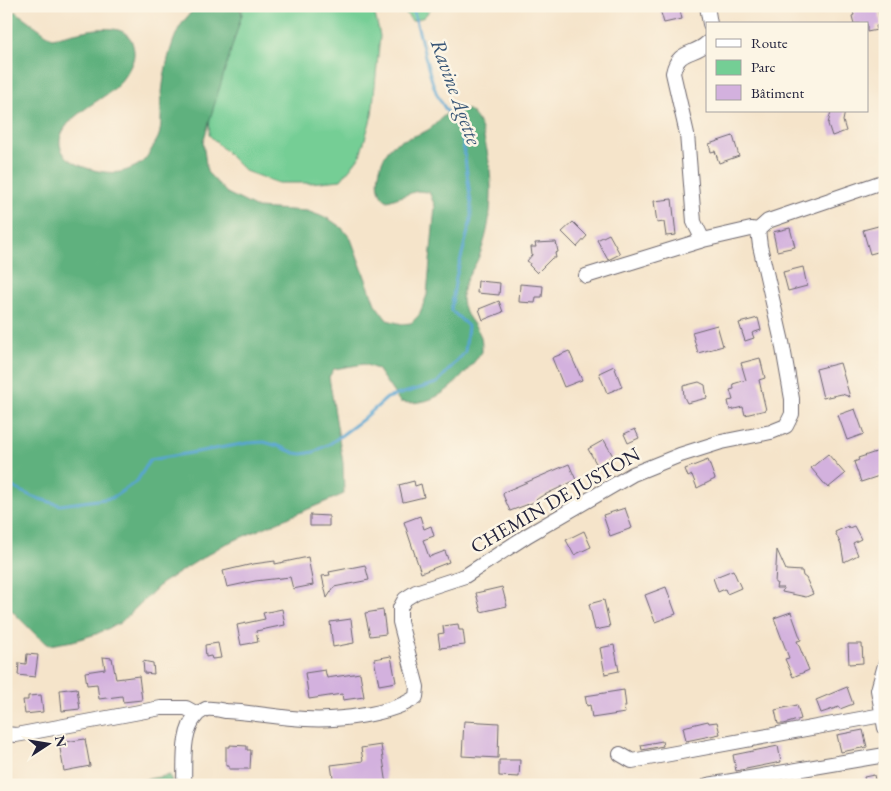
<svg xmlns="http://www.w3.org/2000/svg" width="891" height="791" viewBox="0 0 891 791" font-family="'EB Garamond',serif">
<rect width="100%" height="100%" fill="#fcf5e5"/>
<filter id="ink" filterUnits="userSpaceOnUse"><feTurbulence type="fractalNoise" baseFrequency=".02" numOctaves="2"/><feDisplacementMap in="SourceGraphic" scale="10" xChannelSelector="R" yChannelSelector="G"/><feConvolveMatrix kernelMatrix="1 2 1 2 8 2 1 2 1" color-interpolation-filters="sRGB"/></filter>
<filter id="wash" filterUnits="userSpaceOnUse"><feTurbulence type="fractalNoise" baseFrequency=".0096" numOctaves="4" result="noise"/><feDisplacementMap in="SourceGraphic" scale="20" xChannelSelector="R" yChannelSelector="G"/><feGaussianBlur stdDeviation="1.12" result="paint"/><feColorMatrix in="noise" values="0 0 0 0 0 0 0 0 0 0 0 0 0 0 0 0 0 1.4 0 .05"/><feComposite in="paint" operator="in"/></filter>
<g filter="url(#wash)">
<rect width="100%" height="100%" fill="#f5e4ca"/>
<!-- green -->
<path fill="#74ce95" stroke="#4b7868" d="M242 6H373L380 36 372 115 360 156 341 180 310 183H278L245 171 209 135 210 115 242 14Z
M400 6H433L424 17 412 21Z"/>
<!-- forest -->
<path fill="#5fb17e" stroke="#406a5c" d="M196 6H239L242 14 203 142 207 172 227 193 257 208 307 211 329 219 342 228 351 239 375 304 387 320 402 324 411 323 419 315 427 295 435 206 429 192 417 191 388 201C370 193 380 155 393 145 404 138 418 136 428 130 436 125 443 114 452 111 457 109 466 108 470 111 478 117 482 129 484 138 494 175 494 218 480 254 474 271 461 281 462 300 463 315 477 325 481 337 482 342 482 348 482 352 460 380 439 408 400 402L377 369 364 364 334 369 329 377 343 463 344 494 223 545 162 583 120 623 96 634 73 641 49 645 36 635 6 605V11L16 12 52 38C71 35 123 16 132 42 136 54 134 60 128 71 124 77 119 84 114 89 98 102 63 118 60 140 57 164 101 175 120 172 126 171 136 167 141 163 147 159 154 145 158 138 163 128 160 105 162 93 164 73 169 49 178 30 182 22 190 14 196 6Z
M170 775 173 785H115Z"/>
<g fill="none" stroke-linecap="round" stroke-linejoin="round">
<!-- stream -->
<path stroke="#59a5d1" stroke-width="3" d="M6 484 33 497 60 505 112 498 137 481 150 460 248 443 264 442 278 446 295 453 302 454 314 452 331 443 362 420 387 398 437 383 465 352 468 326 451 310 456 277 471 220V204L463 143C459 124 443 109 436 92 425 64 421 35 412 6"/>
</g>
<g id="blocks">
<!-- building -->
<path fill="#d3b1de" d="M659 6H679L682 19 664 23Z
M867 6H877L881 25 876 26 877 30 867 32V24H854L852 16 854 15 853 12 856 11 855 9Z
M831 111H845L843 121 846 131 832 136 828 124Z
M733 136 739 156 719 163 715 151 711 152 709 144Z
M672 199 676 235 666 236 664 222 657 223 654 201Z
M573 222 587 236 577 247 562 232Z
M882 225 885 238V250L870 254 863 230Z
M790 228 795 247 777 251 773 232Z
M609 234 620 254 608 260 597 240Z
M556 242 558 252 555 253 556 258H552L537 273 529 265 530 263 527 261 532 255 531 247H536L535 243Z
M803 267 807 286 788 291 783 272Z
M478 281 500 283 499 295 477 293Z
M520 284 543 286 542 297H536L535 303 519 302Z
M499 301 503 312 483 320 479 309Z
M758 318 761 330 752 333 754 338 745 341 739 323Z
M717 325 723 346 698 353 692 332Z
M569 351 582 380 564 387 552 358Z
M760 358 765 378 759 380 766 410 745 415 743 407 730 410 728 401 733 400 730 390 734 389 733 384 746 380 741 363Z
M840 363 850 397 842 394 823 398 816 369Z
M614 366 622 387 607 393 599 373Z
M699 382 705 385 707 398 687 403 684 397 683 386Z
M855 409 864 434 847 440 838 415Z
M635 429 639 438 628 443 624 434Z
M604 440 613 456 597 465 588 449Z
M885 449V474L861 482 854 462 859 460 858 458Z
M828 454 845 474 828 488 811 468Z
M708 460 715 479 697 488 692 475 688 477 685 469Z
M569 464 576 480 540 497 536 500 537 501 510 511 503 495 504 492Z
M414 481 415 486 421 484 424 497 403 502 399 485Z
M625 508 632 528 610 536 603 515Z
M310 515 329 516V526H310Z
M420 516 424 529 431 526 434 536 423 540 429 557 445 551 449 562 421 573 404 522Z
M848 526 849 528 854 526 861 539 853 543 858 555 844 562 841 545 835 532Z
M584 531 591 547 574 555 566 540Z
M777 550 786 570 802 571 803 576 806 578 813 594 806 597 782 592 783 588H776L777 583H775Z
M308 557 313 585 293 589 290 577 255 581 227 587 223 571 253 564 275 561V564Z
M365 565 369 580 334 587 327 598 322 576 330 575 329 572Z
M733 570 741 588 727 594 725 589 718 592 713 578Z
M502 587 507 606 481 612 476 593Z
M666 587 676 614 655 622 645 595Z
M604 600 610 627 595 630 589 604Z
M282 609 285 625 256 631 258 642 241 645 237 625 265 619 263 613Z
M383 610 386 634 370 636 365 613Z
M791 612 801 640 797 641 809 670 793 677 785 659 789 658 774 618Z
M351 619 354 643 333 647 330 622Z
M458 624 459 630H463L465 645 440 648 438 634 444 633 443 626Z
M218 643 221 658 212 659 211 656 206 657 205 645Z
M848 644H862L863 663 849 664Z
M614 645 619 671 605 674 600 648Z
M27 654 38 655 35 677 18 675 19 663 26 664Z
M391 656 396 682 379 685 374 659Z
M103 657 112 658 116 679 139 676 142 700 123 702 122 696 99 699 97 684 87 685 85 672 105 669Z
M143 661 153 663 154 674 144 673Z
M325 670 327 678 360 673 364 697 343 700 342 694 309 699 305 673Z
M847 687 853 704 840 709 839 707 821 713 816 700Z
M77 688 80 709 62 711 60 690Z
M624 690 626 707H624L625 713 592 718 590 705 587 706 585 696Z
M41 695 43 712 25 714 23 700H28V696Z
M797 705 801 719 784 724H778L775 710Z
M464 721 499 723 498 758 462 756Z
M708 721 709 723 717 722 720 734 686 741 683 727Z
M863 730 867 747 841 752 837 735Z
M85 739 90 766 64 771 59 743Z
M662 741 663 746 642 750 641 745Z
M230 745 247 746V750H251L250 769H229V766H226V747H230Z
M381 745 387 785H334L331 765 363 761 361 748Z
M778 746 781 762 736 771 733 755Z
M499 760H520L519 777 499 776Z
M874 775 876 785H866L864 777Z"/>
</g>
</g>
<g filter="url(#ink)">
<use href="#blocks" fill-opacity="0" stroke="#6c666d" stroke-width="1"/>
<g fill="none" stroke-linecap="round" stroke-linejoin="round">
<!-- minor casing -->
<g stroke="#6c666d" stroke-width="16">
<path id="minor" d="M707 6 710 24
M703 240 694 222 687 134 673 73C678 49 694 56 707 43
M586 276 703 240 751 229 758 230
M885 665 878 690 885 728
M6 734 16 735 161 708H186L197 714
M620 754 632 761 882 715
M184 785C185 764 181 731 197 715 198 713 204 710 206 709 212 708 220 710 226 711 252 712 279 718 305 719 336 721 391 715 416 697L417 687 400 622V608L405 599 416 592 465 576 528 535 633 474 680 455 721 442 771 432 786 426 792 414V399L782 342 760 246 758 230 768 221 885 181
M708 785 885 755"/>
</g>
<!-- minor -->
<use href="#minor" stroke="#fff" stroke-width="14"/>
</g>
</g>
<g text-anchor="middle" stroke-width="5" stroke-linejoin="round" paint-order="stroke">
<!-- street labels -->
<g font-size="20" fill="#22223b" stroke="#fcf5e5">
<text transform="translate(555 500) rotate(-30)" y="7">CHEMIN DE JUSTON</text>
</g>
<!-- water labels -->
<g font-size="21" font-style="italic" fill="#385677" stroke="#fcf5e5">
<text transform="translate(456 92) rotate(70)" y="7">Ravine Agette</text>
</g>
</g>
<!-- margin -->
<rect width="891" height="791" fill="none" stroke="#fcf5e5" stroke-width="25"/>
<!-- legend -->
<rect x="706" y="22" width="162" height="90" fill="#fcf5e5" stroke="#a5a1a1"/>
<rect x="716" y="39" width="25" height="8" fill="#ffffff" stroke="#a5a1a1"/>
<text x="751" y="48" font-size="15" fill="#22223b">Route</text>
<rect x="716" y="60" width="25" height="15" fill="#74ce95" stroke="#a5a1a1"/>
<text x="751" y="72" font-size="15" fill="#22223b">Parc</text>
<rect x="716" y="85" width="25" height="15" fill="#d3b1de" stroke="#a5a1a1"/>
<text x="751" y="98" font-size="15" fill="#22223b">Bâtiment</text>
<!-- north arrow -->
<g transform="translate(48 744) rotate(78)" stroke="#fcf5e5" stroke-width="4" paint-order="stroke">
<path d="M0-4L9 19L0 12L-9 19Z" fill="#22223b"/>
<text y="-8" font-size="14" font-weight="bold" text-anchor="middle" fill="#22223b">N</text>
</g>
</svg>
